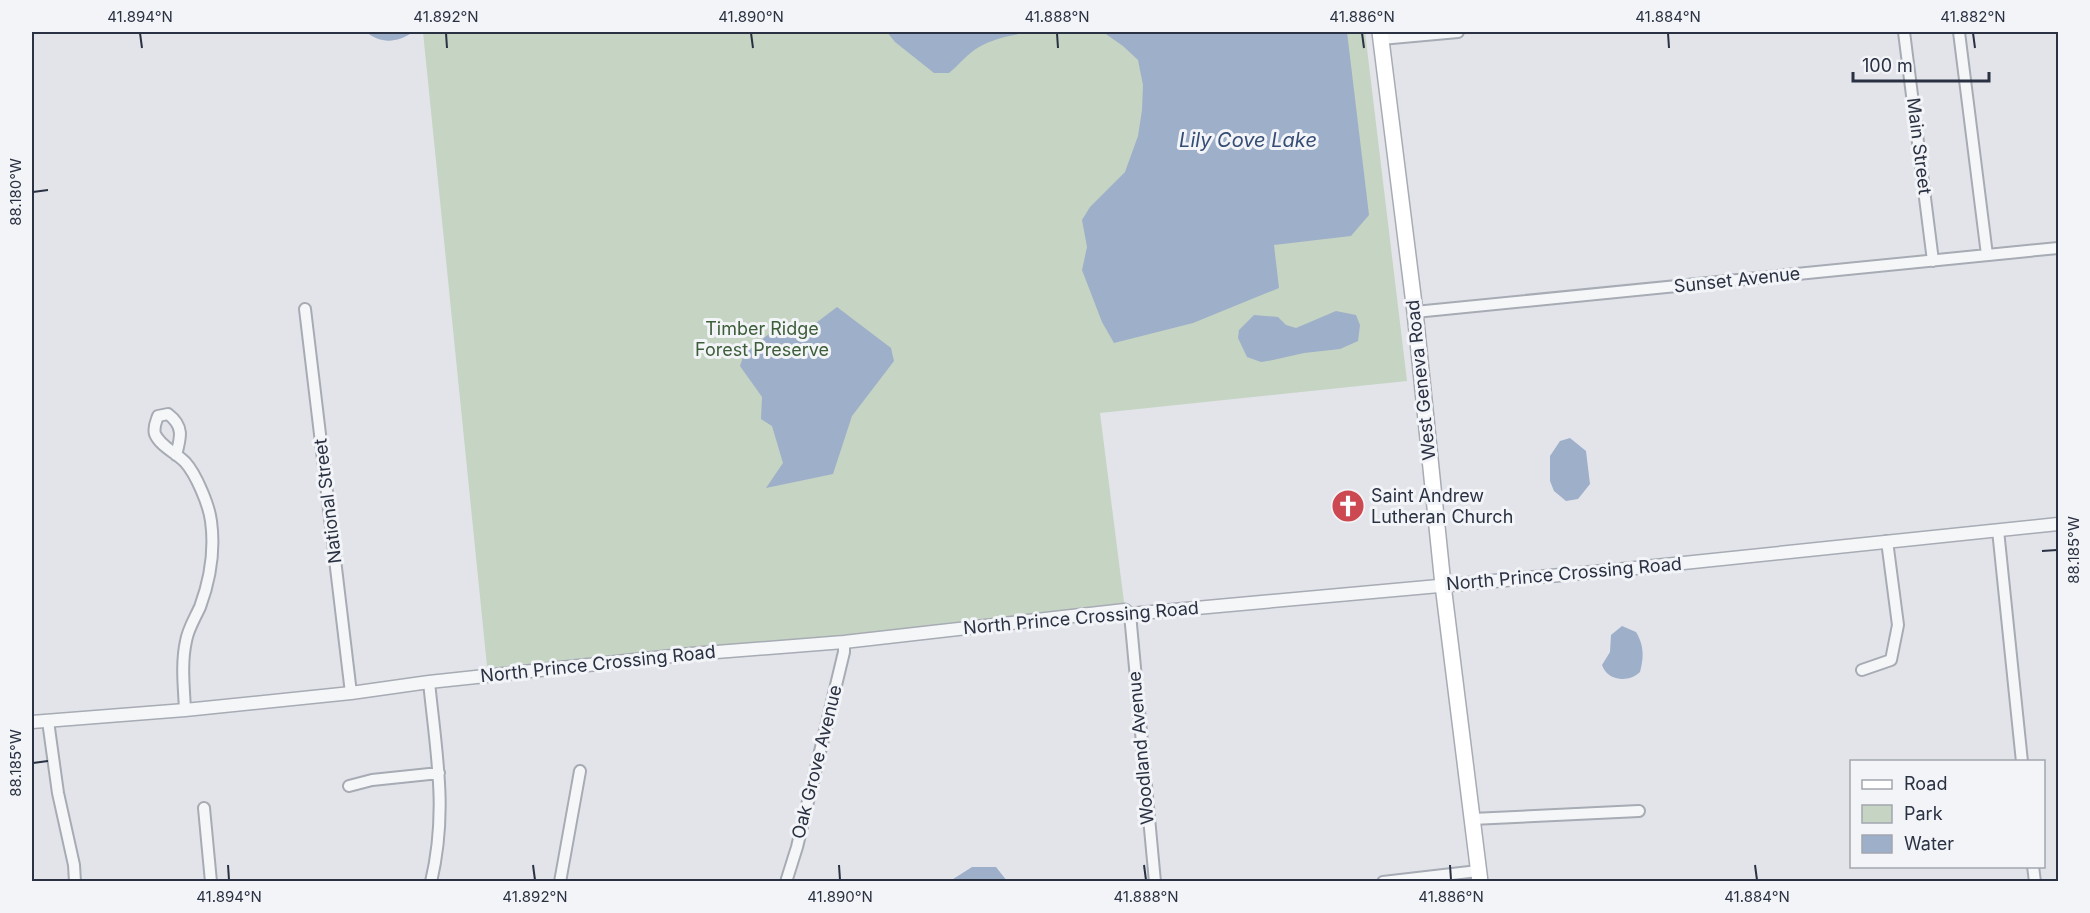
<svg xmlns="http://www.w3.org/2000/svg" width="2090" height="913" viewBox="0 0 2090 913" font-family="Inter,sans-serif">
<rect width="100%" height="100%" fill="#e2e4ea"/>
<!-- green -->
<path fill="#c6d4c3" d="M423 32H1365L1407 381 1100 413 1125 610 488 676Z"/>
<!-- water -->
<path fill="#9eafc9" d="M366 32H413C397 43 381 44 366 32Z
M887 32H1030C1013 35 994 38 979 47 968 53 959 65 949 73H934L929 69 895 42Z
M1103 32H1347L1369 215 1351 236 1274 245 1279 288 1193 323 1114 343 1102 322 1082 270 1087 247 1082 220 1090 207 1125 172 1138 136 1142 110 1143 85 1138 60 1123 46Z
M837 307 891 348 894 361 852 416 833 474 766 488 783 463 772 426 761 419 762 397 740 366 744 354 774 330 808 329Z
M1336 311 1356 315 1360 325 1358 341 1340 349 1304 353 1273 360 1261 362 1247 357 1238 338 1239 330 1254 315 1278 317 1286 325 1296 328Z
M1570 438 1586 451 1590 484 1578 499 1566 501 1554 491 1550 481V456L1560 441Z
M1622 626 1636 632C1644 645 1644 657 1640 672 1629 683 1607 681 1602 665L1610 652 1611 635Z
M972 867H996L1007 881H950Z"/>
<g fill="none" stroke-linecap="round" stroke-linejoin="round">
<!-- minor casing -->
<g stroke="#a7abb4" stroke-width="14">
<path id="minor" d="M1904 32 1933 261
M1959 32 1987 255
M1381 39 1458 32
M305 309 351 693
M1415 312 2058 248
M176 455C181 437 184 426 168 414L158 416C156 422 153 427 155 434 160 446 176 453 185 462 196 474 209 505 211 521 215 550 210 580 200 607 195 618 188 629 186 641 181 664 184 687 185 710
M1998 530 2022 762
M1130 614 1155 882
M1862 670 1891 660 1898 625 1887 541
M429 682C436 752 448 811 431 882
M48 721 58 793 74 865 75 882
M349 786 372 780 439 773
M204 808 211 882
M1472 819 1639 811
M2033 866 2035 882
M560 882 580 771
M786 882 797 847 844 652V642
M1383 882 1478 871"/>
</g>
<!-- tertiary casing -->
<g stroke="#a7abb4" stroke-width="15">
<path id="tertiary" d="M32 722 185 710 351 693 429 682 691 654 844 642 1125 610 1130 614 1616 570 2058 524"/>
</g>
<!-- secondary casing -->
<g stroke="#a7abb4" stroke-width="18">
<path id="secondary" d="M1380 32 1415 312 1443 585 1480 882"/>
</g>
<!-- minor -->
<use href="#minor" stroke="#f5f6f8" stroke-width="10"/>
<!-- tertiary -->
<use href="#tertiary" stroke="#f5f6f8" stroke-width="12"/>
<!-- secondary -->
<use href="#secondary" stroke="#fff" stroke-width="15"/>
</g>
<!-- ticks -->
<path fill="none" stroke="#2a3142" stroke-width="2" d="M140 33 142 48M446 33 447 48M751 33 753 48M1057 33 1058 48M1362 33 1364 48M1668 33 1669 48M1973 33 1975 48M33 192 48 190M2042 551 2057 550M33 763 48 761M228 865 229 880M533 865 535 880M839 865 840 880M1144 865 1146 880M1450 865 1451 880M1755 865 1757 880"/>
<!-- icons -->
<defs>
<g id="church-disc" transform="scale(1.725)"><circle r="9.5" fill="#cd4952" stroke="#f2f4f7"/><path d="M-1.2-6h2.4v3.5h3.3v2.4h-3.3V6h-2.4V-.1h-3.3v-2.4h3.3Z" fill="#fff"/></g>
</defs>
<g fill-rule="evenodd">
<use href="#church-disc" x="1348" y="506"/>
</g>
<g text-anchor="middle" stroke-width="6" stroke-linejoin="round" paint-order="stroke">
<!-- street labels -->
<g font-size="18" fill="#2a3142" stroke="#f2f4f7">
<text transform="translate(1919 146) rotate(83)" y="6">Main Street</text>
<text transform="translate(1737 280) rotate(-6)" y="6">Sunset Avenue</text>
<text transform="translate(1421 380) rotate(-96)" y="6">West Geneva Road</text>
<text transform="translate(328 501) rotate(-97)" y="6">National Street</text>
<text transform="translate(1564 574) rotate(-5)" y="6">North Prince Crossing Road</text>
<text transform="translate(1081 618) rotate(-5)" y="6">North Prince Crossing Road</text>
<text transform="translate(598 664) rotate(-6)" y="6">North Prince Crossing Road</text>
<text transform="translate(1141 748) rotate(-95)" y="6">Woodland Avenue</text>
<text transform="translate(817 762) rotate(-76)" y="6">Oak Grove Avenue</text>
</g>
<!-- park labels -->
<g font-size="18" fill="#3c5d38" stroke="#f2f4f7">
<text x="762" y="335">Timber Ridge<tspan x="762" dy="21">Forest Preserve</tspan></text>
</g>
<!-- poi labels -->
<g font-size="18" fill="#2a3142" stroke="#f2f4f7" text-anchor="start">
<text x="1371" y="502">Saint Andrew<tspan x="1371" dy="21">Lutheran Church</tspan></text>
</g>
<!-- water labels -->
<g font-size="20" font-style="italic" fill="#354c75" stroke="#f2f4f7">
<text x="1248" y="147">Lily Cove Lake</text>
</g>
</g>
<!-- border -->
<rect width="2090" height="913" fill="none" stroke="#f2f4f7" stroke-width="66"/>
<!-- legend -->
<rect x="1850" y="760" width="195" height="108" fill="#f2f4f7" stroke="#a2a6af" stroke-width="1.5"/>
<rect x="1862" y="780" width="30" height="9" fill="#ffffff" stroke="#a2a6af" stroke-width="1.5"/>
<text x="1904" y="790" font-size="18" fill="#2a3142">Road</text>
<rect x="1862" y="805" width="30" height="18" fill="#c6d4c3" stroke="#a2a6af" stroke-width="1.5"/>
<text x="1904" y="820" font-size="18" fill="#2a3142">Park</text>
<rect x="1862" y="835" width="30" height="18" fill="#9eafc9" stroke="#a2a6af" stroke-width="1.5"/>
<text x="1904" y="850" font-size="18" fill="#2a3142">Water</text>
<!-- scale -->
<path d="M1853 72v9h136v-9" fill="none" stroke="#2a3142" stroke-width="3"/>
<text x="1862" y="72" font-size="18" fill="#2a3142" stroke="#f2f4f7" stroke-width="4.5" paint-order="stroke">100 m</text>
<rect x="33" y="33" width="2024" height="847" fill="none" stroke="#2a3142" stroke-width="2"/>
<g font-size="15" text-anchor="middle" fill="#2a3142">
<text x="140" y="22">41.894°N</text>
<text x="446" y="22">41.892°N</text>
<text x="751" y="22">41.890°N</text>
<text x="1057" y="22">41.888°N</text>
<text x="1362" y="22">41.886°N</text>
<text x="1668" y="22">41.884°N</text>
<text x="1973" y="22">41.882°N</text>
<text transform="translate(16 192) rotate(-90)" y="5">88.180°W</text>
<text transform="translate(2074 550) rotate(-90)" y="5">88.185°W</text>
<text transform="translate(16 763) rotate(-90)" y="5">88.185°W</text>
<text x="229" y="902">41.894°N</text>
<text x="535" y="902">41.892°N</text>
<text x="840" y="902">41.890°N</text>
<text x="1146" y="902">41.888°N</text>
<text x="1451" y="902">41.886°N</text>
<text x="1757" y="902">41.884°N</text>
</g>
</svg>
